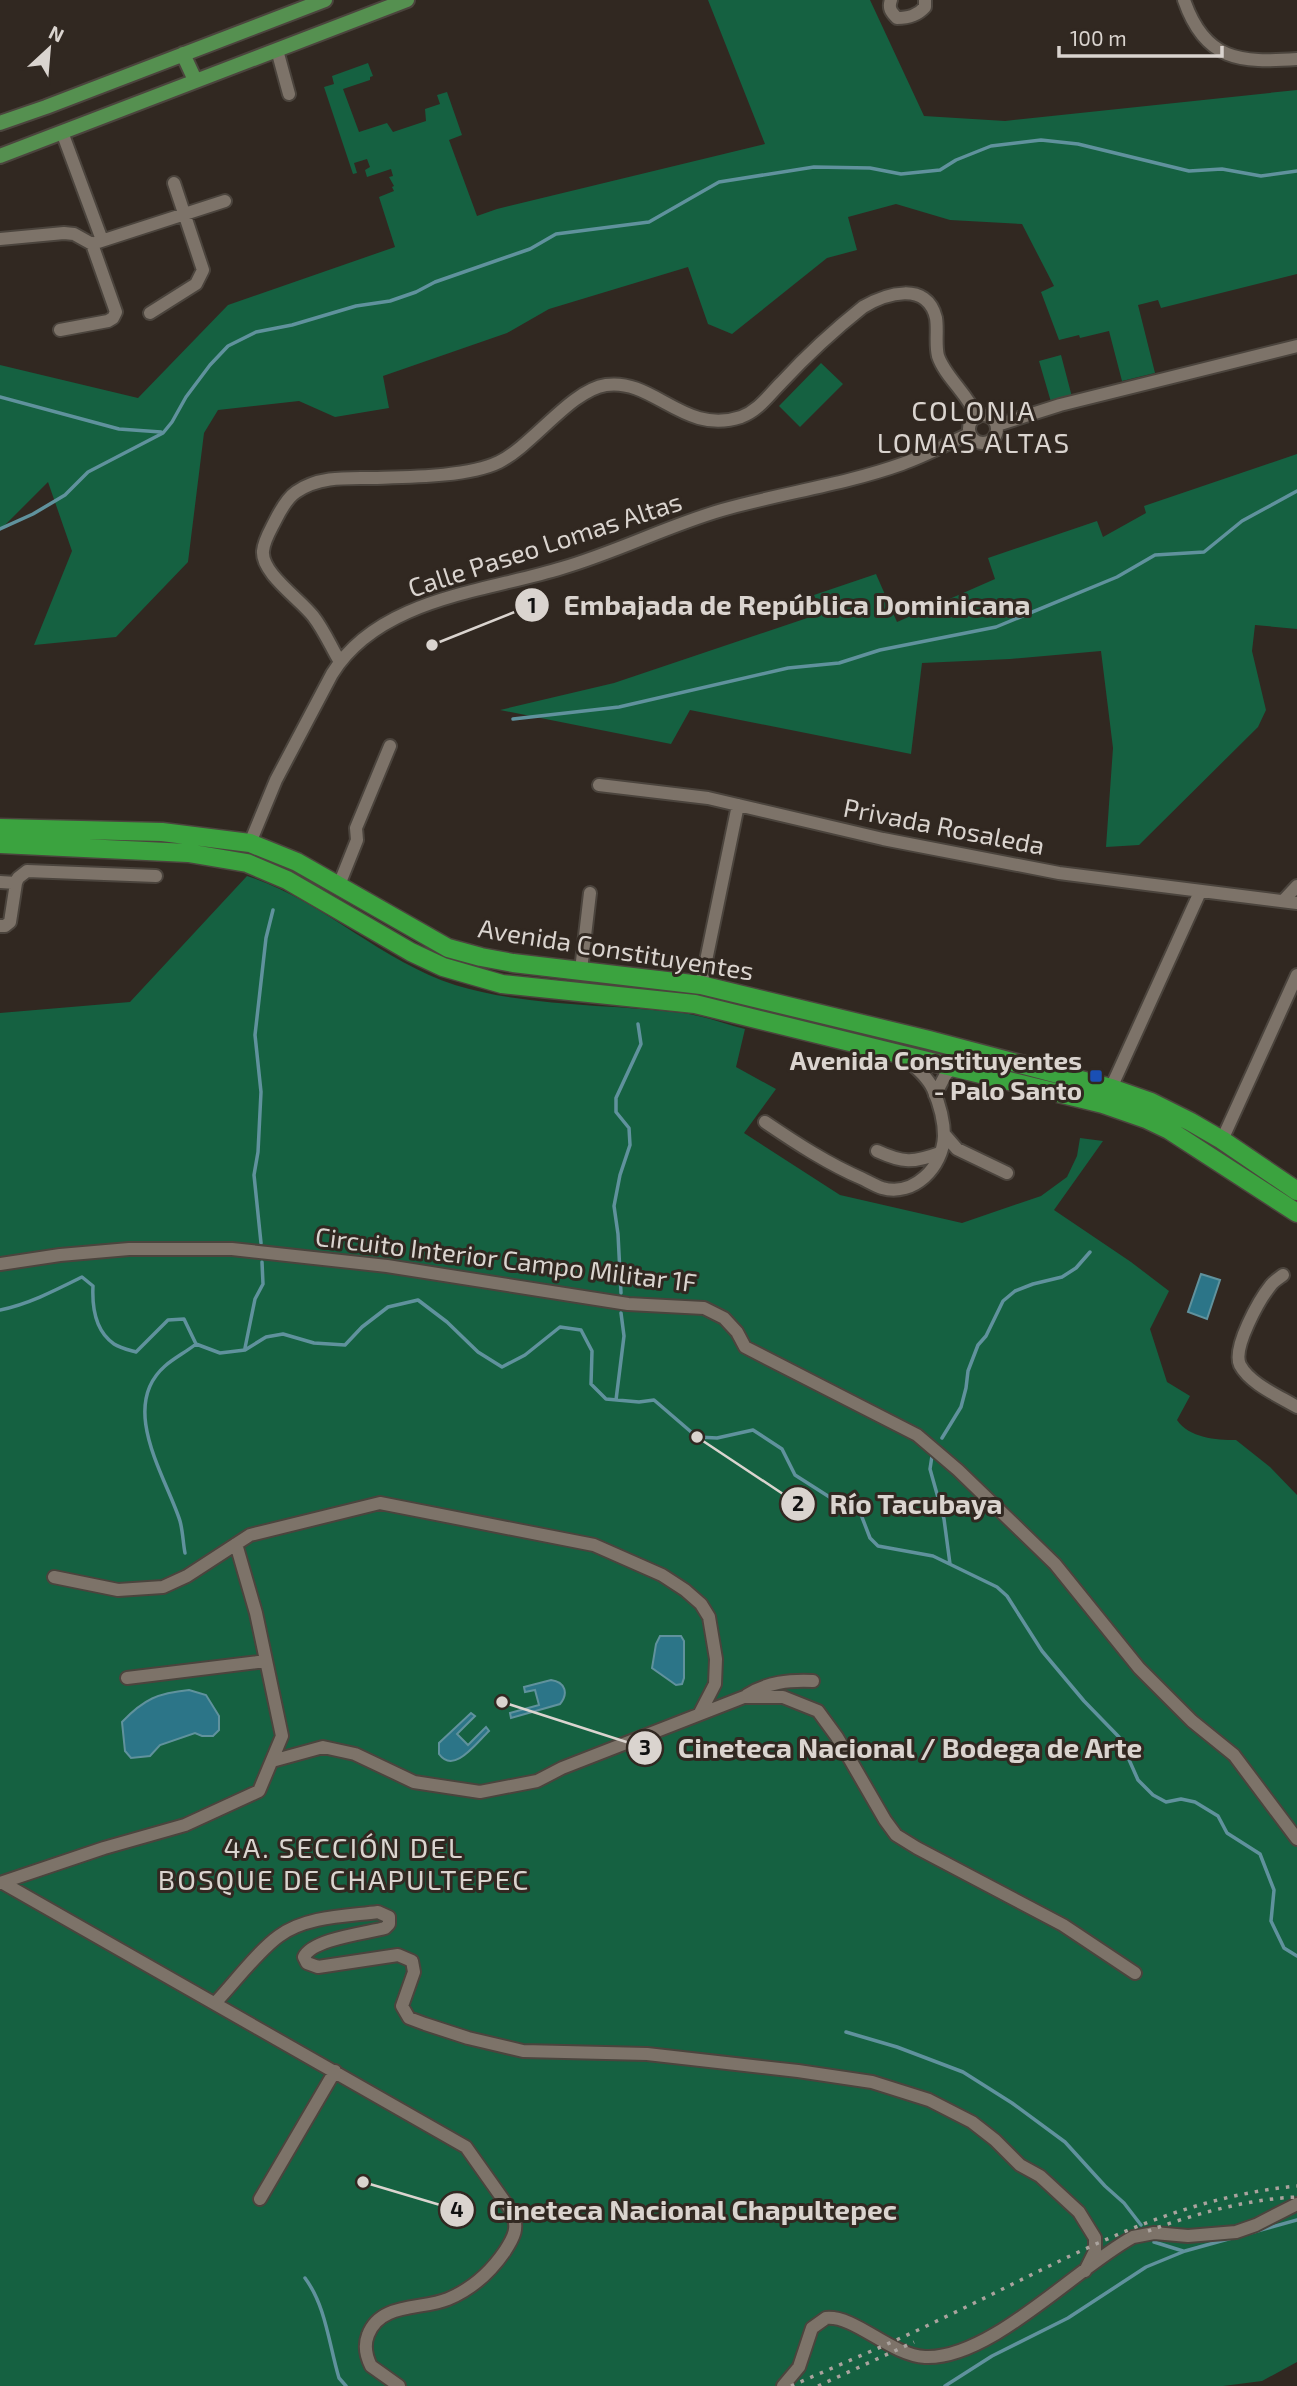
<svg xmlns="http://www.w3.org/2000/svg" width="1297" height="2386" viewBox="0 0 1297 2386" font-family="'Exo 2',sans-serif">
<rect width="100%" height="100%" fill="#312821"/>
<!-- green -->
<path fill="#156141" d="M708 0H870L924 116 1005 121 1297 90V274L1161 308 1158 300 1138 305 1155 373 1122 381 1109 331 1080 338 1079 335 1059 340 1041 292 1054 286 1022 224 950 220 896 204 848 217 857 250 827 258 732 334 708 324 688 267 549 309 507 333 383 376 389 408 335 417 299 401 218 410 204 433 188 562 116 637 34 645 72 551 48 482 0 530V365L138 398 228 305 395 247 379 197 394 191 392 187 394 186 389 177 393 176 391 169 367 177 365 170 370 167 367 159 354 163 357 173 353 174 324 87 334 84 332 76 368 63 373 76 370 77V80L343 89 359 132 387 123 393 132 426 121 425 109 440 104 437 95 447 92 462 135 449 140 477 216 497 209 765 144Z
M1061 355 1072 397 1051 402 1039 361Z
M821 363 843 384 800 427 779 406Z
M1297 454V629L1255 625 1252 651 1266 710 1258 727 1139 845 1106 847 1113 748 1101 651 1010 659 922 663 911 754 690 710 671 744 500 710 614 683 822 613 814 595 876 574 897 622 995 579 988 558 1097 521 1103 537 1146 513 1144 506Z
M247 876C322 900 380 961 455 985 526 1007 610 1004 683 1013 704 1016 725 1024 745 1029L736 1067 776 1089 744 1133 840 1195 962 1223 1041 1196 1067 1177 1077 1156 1080 1138 1103 1141 1054 1210 1131 1262 1169 1291 1150 1329 1167 1382 1190 1396 1177 1420C1189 1438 1216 1440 1236 1440L1270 1467 1297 1495V2362L1262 2381 1223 2386H0V1013L130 1002Z"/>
<!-- water -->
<path fill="#2c7588" stroke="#60929d" stroke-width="2" d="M1201 1274 1220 1280 1207 1319 1188 1312Z
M660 1636H681L684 1641V1678L682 1684 676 1685 652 1668 656 1644Z
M551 1680C565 1682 569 1693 560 1704L511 1718 510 1713 539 1705 535 1690 525 1692 524 1687Z
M189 1690 206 1695 219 1716V1730L213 1736H202L195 1733 160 1745 150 1756 131 1758 125 1751 122 1722C144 1699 158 1693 189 1690Z
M471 1713 475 1716 457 1734 468 1745 486 1727 489 1731C476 1743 454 1775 439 1754V1743Z"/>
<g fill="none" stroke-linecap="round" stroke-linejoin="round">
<!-- stream -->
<path stroke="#60929d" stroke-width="3.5" d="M0 397 119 429 161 432
M0 529 33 514 65 495 88 472 163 433 172 422 186 397 210 365 228 346 256 332 292 325 356 306 390 301 416 292 435 282 530 249 556 234 649 222 719 182 814 167 870 168 901 174 940 170 956 160 991 146 1041 140 1078 144 1189 171 1222 169 1261 176 1297 171
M513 719 619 707 788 668 839 663 880 650 996 627 1117 577 1155 555 1204 552 1242 521 1297 491
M261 1243 254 1175 258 1152 261 1092 255 1035 266 938 273 910
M621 1293 618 1234 614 1206 620 1175 630 1145 629 1128 616 1112V1098L641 1044 638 1024
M0 1310C29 1304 56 1290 82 1277L93 1286C92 1306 95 1331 114 1344 120 1348 129 1350 136 1352L168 1320 184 1319 196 1344 220 1353 245 1350 266 1337 283 1334 314 1343 345 1345 362 1327 388 1307 418 1300 447 1322 478 1352 502 1367 525 1355 560 1327 581 1330 592 1351 591 1384 606 1399 639 1402 654 1400 697 1437 717 1438 753 1430 782 1449 795 1475 831 1498 860 1512 870 1538 878 1546 933 1556 997 1587 1007 1596 1042 1651 1084 1701 1119 1737 1138 1780 1153 1795 1166 1802 1181 1799 1195 1802 1218 1816 1227 1833 1260 1854 1274 1890 1271 1921 1284 1948 1297 1956
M245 1348 255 1299 263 1284 262 1262
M616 1400 624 1336 621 1313
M942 1438 961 1407 966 1388 968 1371 978 1345 986 1336 1003 1301 1015 1291 1033 1284 1062 1277 1076 1268 1090 1252
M932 1456 930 1469 944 1519 950 1564
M185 1553C183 1543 183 1532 180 1521 166 1477 118 1407 165 1366 174 1358 186 1352 196 1344
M846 2032 897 2047 963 2072 1012 2103 1065 2142 1105 2186 1124 2203 1141 2225
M1154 2242 1183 2251
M305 2278C326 2306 329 2345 339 2378L346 2386
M945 2386 992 2356 1068 2318 1146 2267 1185 2251 1297 2220"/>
<!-- minor casing -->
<g stroke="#4b443d" stroke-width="16">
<path id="minor" d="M891 0C888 8 891 12 897 18 908 18 917 16 925 7V0
M1184 0C1205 61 1240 63 1297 59
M277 50 289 94
M62 132 102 240
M0 239 64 233 74 234 92 244 116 312 113 318 108 321 60 330
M92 244 225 201
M150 313 196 284 203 270 174 183
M969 429a14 14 0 1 1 28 0a14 14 0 1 1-28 0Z
M997 425 1060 405 1297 346
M340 662C331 647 324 630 313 616 300 599 261 573 263 551 264 540 270 531 275 521 280 511 287 498 296 492 319 476 347 478 373 478 408 477 468 477 499 462 533 445 571 390 606 385 654 378 684 436 741 417 759 410 768 396 781 383 806 356 834 330 863 307 885 294 927 280 936 318 938 330 935 344 938 356 945 377 968 394 977 417
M599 785 708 798 883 839 1059 873 1297 903
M250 843 276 780 332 674C379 598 485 592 562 568 617 552 667 526 722 510 781 493 843 485 902 464 925 456 947 444 969 434
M0 882 16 883
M339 885 357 840 356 828 390 746
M1283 901 1297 886
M0 926H5L10 922 16 883 18 878 27 871 156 876
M581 970 590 893
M701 985 738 805
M1111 1088 1200 892
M935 1095 946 1074 954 1067
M765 1122C796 1143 828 1164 863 1179 869 1182 876 1186 882 1188 914 1197 943 1167 944 1136 944 1121 939 1103 933 1089 927 1076 914 1066 904 1057
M944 1134 957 1149 1007 1173
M1222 1140 1297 975
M877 1151C903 1163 913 1163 940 1153
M0 1264 60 1255 129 1249H232L387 1266 628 1304 704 1308 724 1318 737 1332 745 1347 917 1435 958 1470 1055 1564 1139 1668 1192 1721 1234 1755 1297 1839
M1283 1275C1279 1278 1274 1281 1271 1285 1259 1300 1232 1348 1240 1365 1250 1384 1279 1396 1297 1407
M54 1577 118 1590 163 1587 187 1576 250 1535 380 1503 594 1545 662 1575 685 1590 701 1604 709 1617 716 1659 715 1684 700 1713
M127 1678 266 1661
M747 1695C768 1682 789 1680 813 1681
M272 1761 323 1747 355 1754 414 1782 480 1792 537 1781 562 1768 744 1697H783L818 1711 837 1737 885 1820 896 1835 917 1848 1063 1925 1135 1973
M0 1883 104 1848 185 1825 259 1791 282 1736 256 1613 236 1544
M3 1883 466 2147 512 2212C519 2228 514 2237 505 2251 490 2273 472 2289 448 2299 422 2310 380 2302 368 2335 364 2345 366 2356 371 2366L399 2386
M216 2002C234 1983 258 1951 279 1936 306 1916 347 1916 378 1912L389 1917V1924L385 1928C366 1933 312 1939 304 1957L307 1963 318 1967 398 1955 412 1961 414 1972 402 2006 409 2018 425 2024 468 2038 523 2051 647 2054 798 2071 872 2082 929 2100 972 2122 995 2140 1020 2165 1040 2176 1079 2212 1095 2238V2251L1085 2271
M260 2199 335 2071
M783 2386 799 2367 812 2328 826 2318C855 2315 890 2355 925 2357 990 2360 1077 2267 1133 2237L1154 2233 1188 2236 1236 2232 1256 2225 1297 2204"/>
</g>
<!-- major casing -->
<g stroke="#4b443d" stroke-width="18">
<path id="major" d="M183 54 195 80
M0 123 46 107 325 0
M0 156 407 0"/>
</g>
<!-- highway casing -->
<g stroke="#4b443d" stroke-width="21">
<path id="highway" d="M0 828 162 832 250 843 297 862 448 948 481 957 513 963 701 985 929 1040 1111 1088 1151 1102 1191 1122 1222 1140 1297 1191
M0 844 188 853 247 863 287 880 411 952 443 967 502 984 695 1004 1103 1104 1146 1119 1169 1130 1297 1213"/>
</g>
<!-- minor -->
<use href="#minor" stroke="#7d7369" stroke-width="12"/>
<!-- major -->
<use href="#major" stroke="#559050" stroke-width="14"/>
<!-- highway -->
<use href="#highway" stroke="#3ba33f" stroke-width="18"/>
<!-- rail -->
<path stroke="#aaa39e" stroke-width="3.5" stroke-dasharray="3.5 7" stroke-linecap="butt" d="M1148 2231C1194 2214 1248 2199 1297 2197
M791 2386C841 2364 892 2343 941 2319 1060 2263 1163 2199 1297 2186
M818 2386 914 2342"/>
</g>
<!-- markers -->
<rect fill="#1a4fb4" stroke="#312821" stroke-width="2.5" x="1089" y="1069" width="14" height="14" rx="3.5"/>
<g text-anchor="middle" stroke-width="6" stroke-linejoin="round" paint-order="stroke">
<!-- street labels -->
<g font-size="26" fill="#dad4cf" stroke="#312821">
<text transform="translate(545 545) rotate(-18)" y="9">Calle Paseo Lomas Altas</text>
<text transform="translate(944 827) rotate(11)" y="9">Privada Rosaleda</text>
<text transform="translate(616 950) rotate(9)" y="9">Avenida Constituyentes</text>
<text transform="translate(506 1260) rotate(7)" y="9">Circuito Interior Campo Militar 1F</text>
</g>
<!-- poi labels -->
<g font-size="26" font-weight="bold" fill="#dad4cf" stroke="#312821" text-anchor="end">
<text x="1082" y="1070">Avenida Constituyentes<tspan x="1082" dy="30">- Palo Santo</tspan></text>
</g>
<!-- neighbourhood labels -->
<g font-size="28" letter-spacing="2" fill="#dad4cf" stroke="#312821">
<text x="974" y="421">COLONIA<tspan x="974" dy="32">LOMAS ALTAS</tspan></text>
<text x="344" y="1858">4A. SECCIÓN DEL<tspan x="344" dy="32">BOSQUE DE CHAPULTEPEC</tspan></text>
</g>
</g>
<!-- callouts -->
<path fill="none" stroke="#dad4cf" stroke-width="2.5" d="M432 645L532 605M697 1437L798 1504M502 1702L645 1748M363 2182L457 2210"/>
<g fill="#dad4cf" stroke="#312821" stroke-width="2.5">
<circle cx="432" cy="645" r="7"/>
<circle cx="697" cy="1437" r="7"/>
<circle cx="502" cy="1702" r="7"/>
<circle cx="363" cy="2182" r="7"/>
<circle cx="532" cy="605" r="18"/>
<circle cx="798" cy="1504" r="18"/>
<circle cx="645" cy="1748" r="18"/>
<circle cx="457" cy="2210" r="18"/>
</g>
<g font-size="21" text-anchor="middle" font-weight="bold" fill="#111">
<text x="532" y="613">1</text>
<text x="798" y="1511">2</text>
<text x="645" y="1755">3</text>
<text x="457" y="2217">4</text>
</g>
<g font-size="28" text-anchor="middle" font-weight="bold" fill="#dad4cf" stroke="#312821" stroke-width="6" stroke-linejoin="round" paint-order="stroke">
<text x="797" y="615">Embajada de República Dominicana</text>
<text x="916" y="1514">Río Tacubaya</text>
<text x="910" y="1758">Cineteca Nacional / Bodega de Arte</text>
<text x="693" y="2220">Cineteca Nacional Chapultepec</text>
</g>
<!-- north arrow -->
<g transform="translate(49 49) rotate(26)" stroke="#312821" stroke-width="5" paint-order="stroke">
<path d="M0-5L12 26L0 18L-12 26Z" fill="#dad4cf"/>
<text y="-10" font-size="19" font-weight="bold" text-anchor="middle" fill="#dad4cf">N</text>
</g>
<!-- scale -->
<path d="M1059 46v10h163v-10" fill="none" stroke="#dad4cf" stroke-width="3.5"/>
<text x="1070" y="46" font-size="21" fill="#dad4cf" stroke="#312821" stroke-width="5" paint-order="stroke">100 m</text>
</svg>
